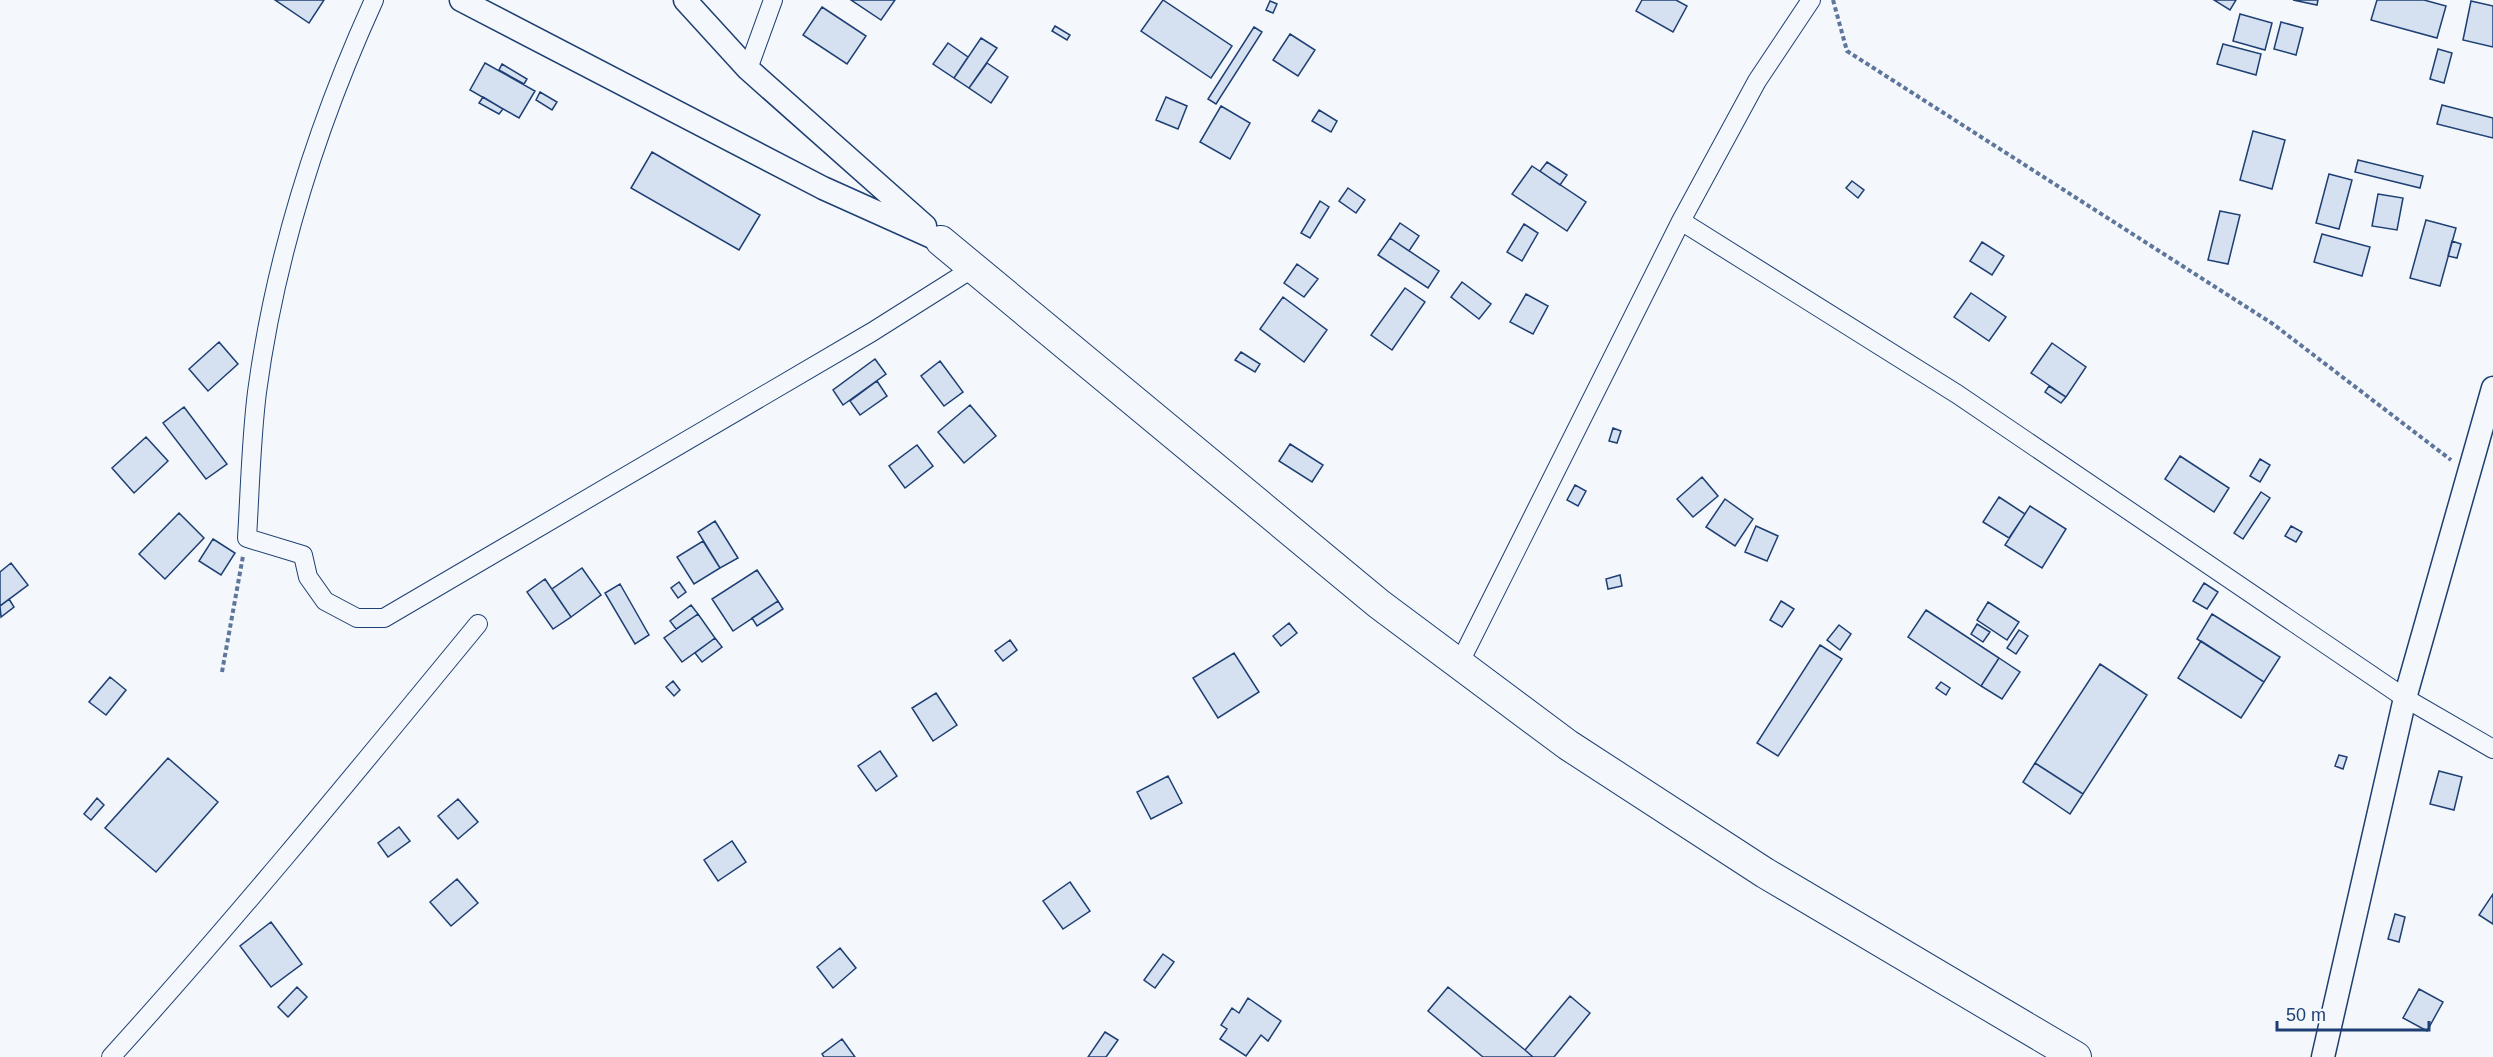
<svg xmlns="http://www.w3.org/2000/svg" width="2493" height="1057" viewBox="0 0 2493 1057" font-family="Helvetica,sans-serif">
<rect width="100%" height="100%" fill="#f4f7fb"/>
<!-- building -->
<path fill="#d5e0f0" stroke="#1d3f73" stroke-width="1.5" d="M275 0H324L309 23Z
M851 0H895L881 20Z
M1163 0 1232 46 1211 78 1141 31Z
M1642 0H1676L1687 6 1673 32 1636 11Z
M2214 0H2236L2230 10Z
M2293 0H2318L2317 5Z
M2377 0H2424L2446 6 2437 38 2371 20Z
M1270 1 1277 4 1273 13 1266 10Z
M2471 1 2493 6V47L2463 40Z
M822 7 866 36 847 64 803 35Z
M2240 14 2272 23 2265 50 2233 41Z
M2281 22 2303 28 2296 55 2274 49Z
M1055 26 1070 35 1067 40 1052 31Z
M1254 27 1262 32 1216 104 1208 99Z
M1290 34 1315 50 1298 76 1273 60Z
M981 38 997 48 969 88 954 78Z
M948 43 968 57 954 78 933 64Z
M2223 44 2261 54 2256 75 2217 64Z
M2438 49 2452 53 2444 83 2430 79Z
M485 63 535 91 519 118 470 90Z
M987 63 1008 77 991 103 969 88Z
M502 64 527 79 524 84 499 70Z
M540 92 557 102 552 110 536 100Z
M483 97 503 109 499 114 479 103Z
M1166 97 1187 106 1178 129 1156 120Z
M2442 105 2493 118V138L2437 124Z
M1221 106 1250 123 1230 159 1200 142Z
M1319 110 1337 121 1331 132 1312 121Z
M2253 131 2285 140 2272 189 2240 180Z
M652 152 760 215 739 250 631 188Z
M2358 160 2423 176 2420 188 2355 172Z
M1547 162 1567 175 1560 185 1540 171Z
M1532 166 1586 202 1567 231 1512 194Z
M2329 174 2352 180 2339 229 2316 223Z
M1852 181 1864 190 1858 198 1846 188Z
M1348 188 1365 200 1356 213 1339 201Z
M2378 194 2403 198 2397 230 2372 226Z
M1320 201 1329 207 1310 238 1301 233Z
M2220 211 2240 215 2228 264 2208 260Z
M2426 220 2456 228 2440 286 2410 278Z
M1400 223 1419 236 1409 251 1390 238Z
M1524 224 1538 233 1522 261 1507 252Z
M2322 234 2370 247 2362 276 2314 262Z
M1390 238 1439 271 1428 288 1378 255Z
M2452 241 2461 244 2457 258 2448 256Z
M1982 242 2004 256 1992 275 1970 261Z
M1297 264 1318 279 1304 297 1284 283Z
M1462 282 1491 304 1479 319 1451 297Z
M1405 288 1425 302 1392 350 1371 335Z
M1971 293 2006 317 1989 341 1954 317Z
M1526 294 1548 306 1533 334 1510 322Z
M1283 297 1327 330 1304 362 1260 329Z
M219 342 238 364 208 391 189 369Z
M2052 343 2086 367 2066 397 2031 373Z
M1241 352 1260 364 1255 372 1235 360Z
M875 359 886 374 843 405 833 390Z
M940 361 963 392 944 406 921 376Z
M877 381 887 396 860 415 850 401Z
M2049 386 2066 397 2061 403 2045 392Z
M970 405 996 436 964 463 938 432Z
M184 407 227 464 206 479 163 423Z
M1613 428 1621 431 1617 443 1609 441Z
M146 437 168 461 134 493 112 468Z
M1290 444 1323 465 1312 482 1279 461Z
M917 445 933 466 905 488 889 466Z
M2180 456 2229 488 2214 512 2165 479Z
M2260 459 2270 465 2260 482 2250 476Z
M1702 477 1718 496 1693 517 1677 499Z
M1575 485 1586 491 1578 506 1567 500Z
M2261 492 2270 498 2243 539 2234 533Z
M1999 497 2025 514 2009 538 1983 522Z
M1725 499 1753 519 1735 546 1706 527Z
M2030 506 2066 529 2042 568 2005 545Z
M179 513 204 538 165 579 139 554Z
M715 521 738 558 720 568 698 532Z
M1756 526 1778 536 1767 561 1745 552Z
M2291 526 2302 532 2296 542 2285 536Z
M213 539 235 553 221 575 199 561Z
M703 541 720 568 694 584 677 557Z
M11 563 28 585 0 606V572Z
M582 568 601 595 571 617 552 589Z
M757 570 778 601 733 631 712 599Z
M1620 575 1622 586 1608 589 1606 579Z
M545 579 571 617 553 629 527 592Z
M679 582 686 592 678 598 671 588Z
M2204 583 2218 592 2207 609 2193 601Z
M620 584 649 635 635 644 605 593Z
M9 599 14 607 1 617 0 606Z
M778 601 783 609 757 626 752 618Z
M1781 601 1794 609 1782 627 1770 620Z
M1988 602 2019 622 2007 640 1977 620Z
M691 605 698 614 676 629 670 621Z
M1926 610 1999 658 1981 686 1908 637Z
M698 614 715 638 682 662 664 638Z
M2212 614 2280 657 2264 682 2197 639Z
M1289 623 1297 633 1281 646 1273 636Z
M1977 624 1990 632 1983 642 1971 634Z
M1839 625 1851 634 1840 650 1827 640Z
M2019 630 2028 636 2016 654 2007 648Z
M715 638 722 647 702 662 695 653Z
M1010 640 1017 650 1003 661 995 651Z
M2201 641 2264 682 2241 718 2178 678Z
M1820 645 1842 659 1778 756 1757 743Z
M1234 653 1259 692 1218 718 1193 678Z
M1999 658 2020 672 2002 699 1981 686Z
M2100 664 2147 695 2083 794 2035 763Z
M110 677 126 690 106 715 89 702Z
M673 681 680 690 674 696 666 687Z
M1941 682 1950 688 1946 695 1936 688Z
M936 693 957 725 933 741 912 708Z
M880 751 897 776 876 791 858 766Z
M2339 755 2347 757 2343 769 2335 766Z
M168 758 218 802 156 872 105 828Z
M2035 763 2083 794 2070 814 2023 782Z
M2439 771 2462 777 2454 810 2430 804Z
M1168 776 1182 803 1151 819 1137 792Z
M97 798 104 805 91 820 84 814Z
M458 799 478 822 458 839 438 816Z
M399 827 410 841 388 857 378 843Z
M732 841 746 862 718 881 704 860Z
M457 879 478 903 451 926 430 902Z
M1070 882 1090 911 1063 929 1043 901Z
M2493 894V924L2479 915Z
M2395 914 2405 917 2399 942 2388 939Z
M271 922 302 964 271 987 240 946Z
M840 948 856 968 833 988 817 967Z
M1163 954 1174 962 1155 988 1144 980Z
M297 987 307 997 288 1017 278 1007Z
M1448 987 1525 1050 1533 1057H1483L1428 1011Z
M2419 989 2443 1002 2427 1031 2403 1018Z
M1570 996 1590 1013 1554 1057H1533L1525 1050Z
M1248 998 1281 1021 1268 1041 1261 1035 1246 1056 1220 1039 1227 1029 1221 1025 1232 1008 1239 1013Z
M1105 1032 1118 1040 1106 1057H1088Z
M842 1039 855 1057H824L822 1054Z"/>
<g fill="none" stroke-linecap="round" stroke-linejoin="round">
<!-- minor casing -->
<g stroke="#1d3f73" stroke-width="20">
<path id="minor" d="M374 0C318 123 275 258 257 392 251 440 250 490 247 538L303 555 308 577 325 601 357 618H384L872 332 975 267
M748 69 773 0
M1681 221 1957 394 2405 698 2493 749
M1459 664 1681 221 1757 81 1811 0
M111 1057C238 917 358 770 478 624"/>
</g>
<!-- tertiary casing -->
<g stroke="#1d3f73" stroke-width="25">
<path id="tertiary" d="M461 0 823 188 941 241
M685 0 748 69 925 226
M2323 1057 2405 698 2493 388"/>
</g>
<!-- trunk casing -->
<g stroke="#1d3f73" stroke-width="32">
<path id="trunk" d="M941 241 1379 604 1568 745 1765 873 2076 1057"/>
</g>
<!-- path -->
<path stroke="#5e769c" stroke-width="4" stroke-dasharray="4.5 3" stroke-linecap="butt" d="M1833 0 1847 51 2273 324 2451 460
M222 672 243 556"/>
<!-- minor -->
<use href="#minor" stroke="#f4f7fb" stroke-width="18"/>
<!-- tertiary -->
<use href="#tertiary" stroke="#f4f7fb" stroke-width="22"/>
<!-- trunk -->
<use href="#trunk" stroke="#f4f7fb" stroke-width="30"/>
</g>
<!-- scale -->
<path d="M2277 1021v9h152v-9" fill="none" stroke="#1d3f73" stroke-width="3"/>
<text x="2286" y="1021" font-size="18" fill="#1d3f73" stroke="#f4f7fb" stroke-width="4.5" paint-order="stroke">50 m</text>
</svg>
